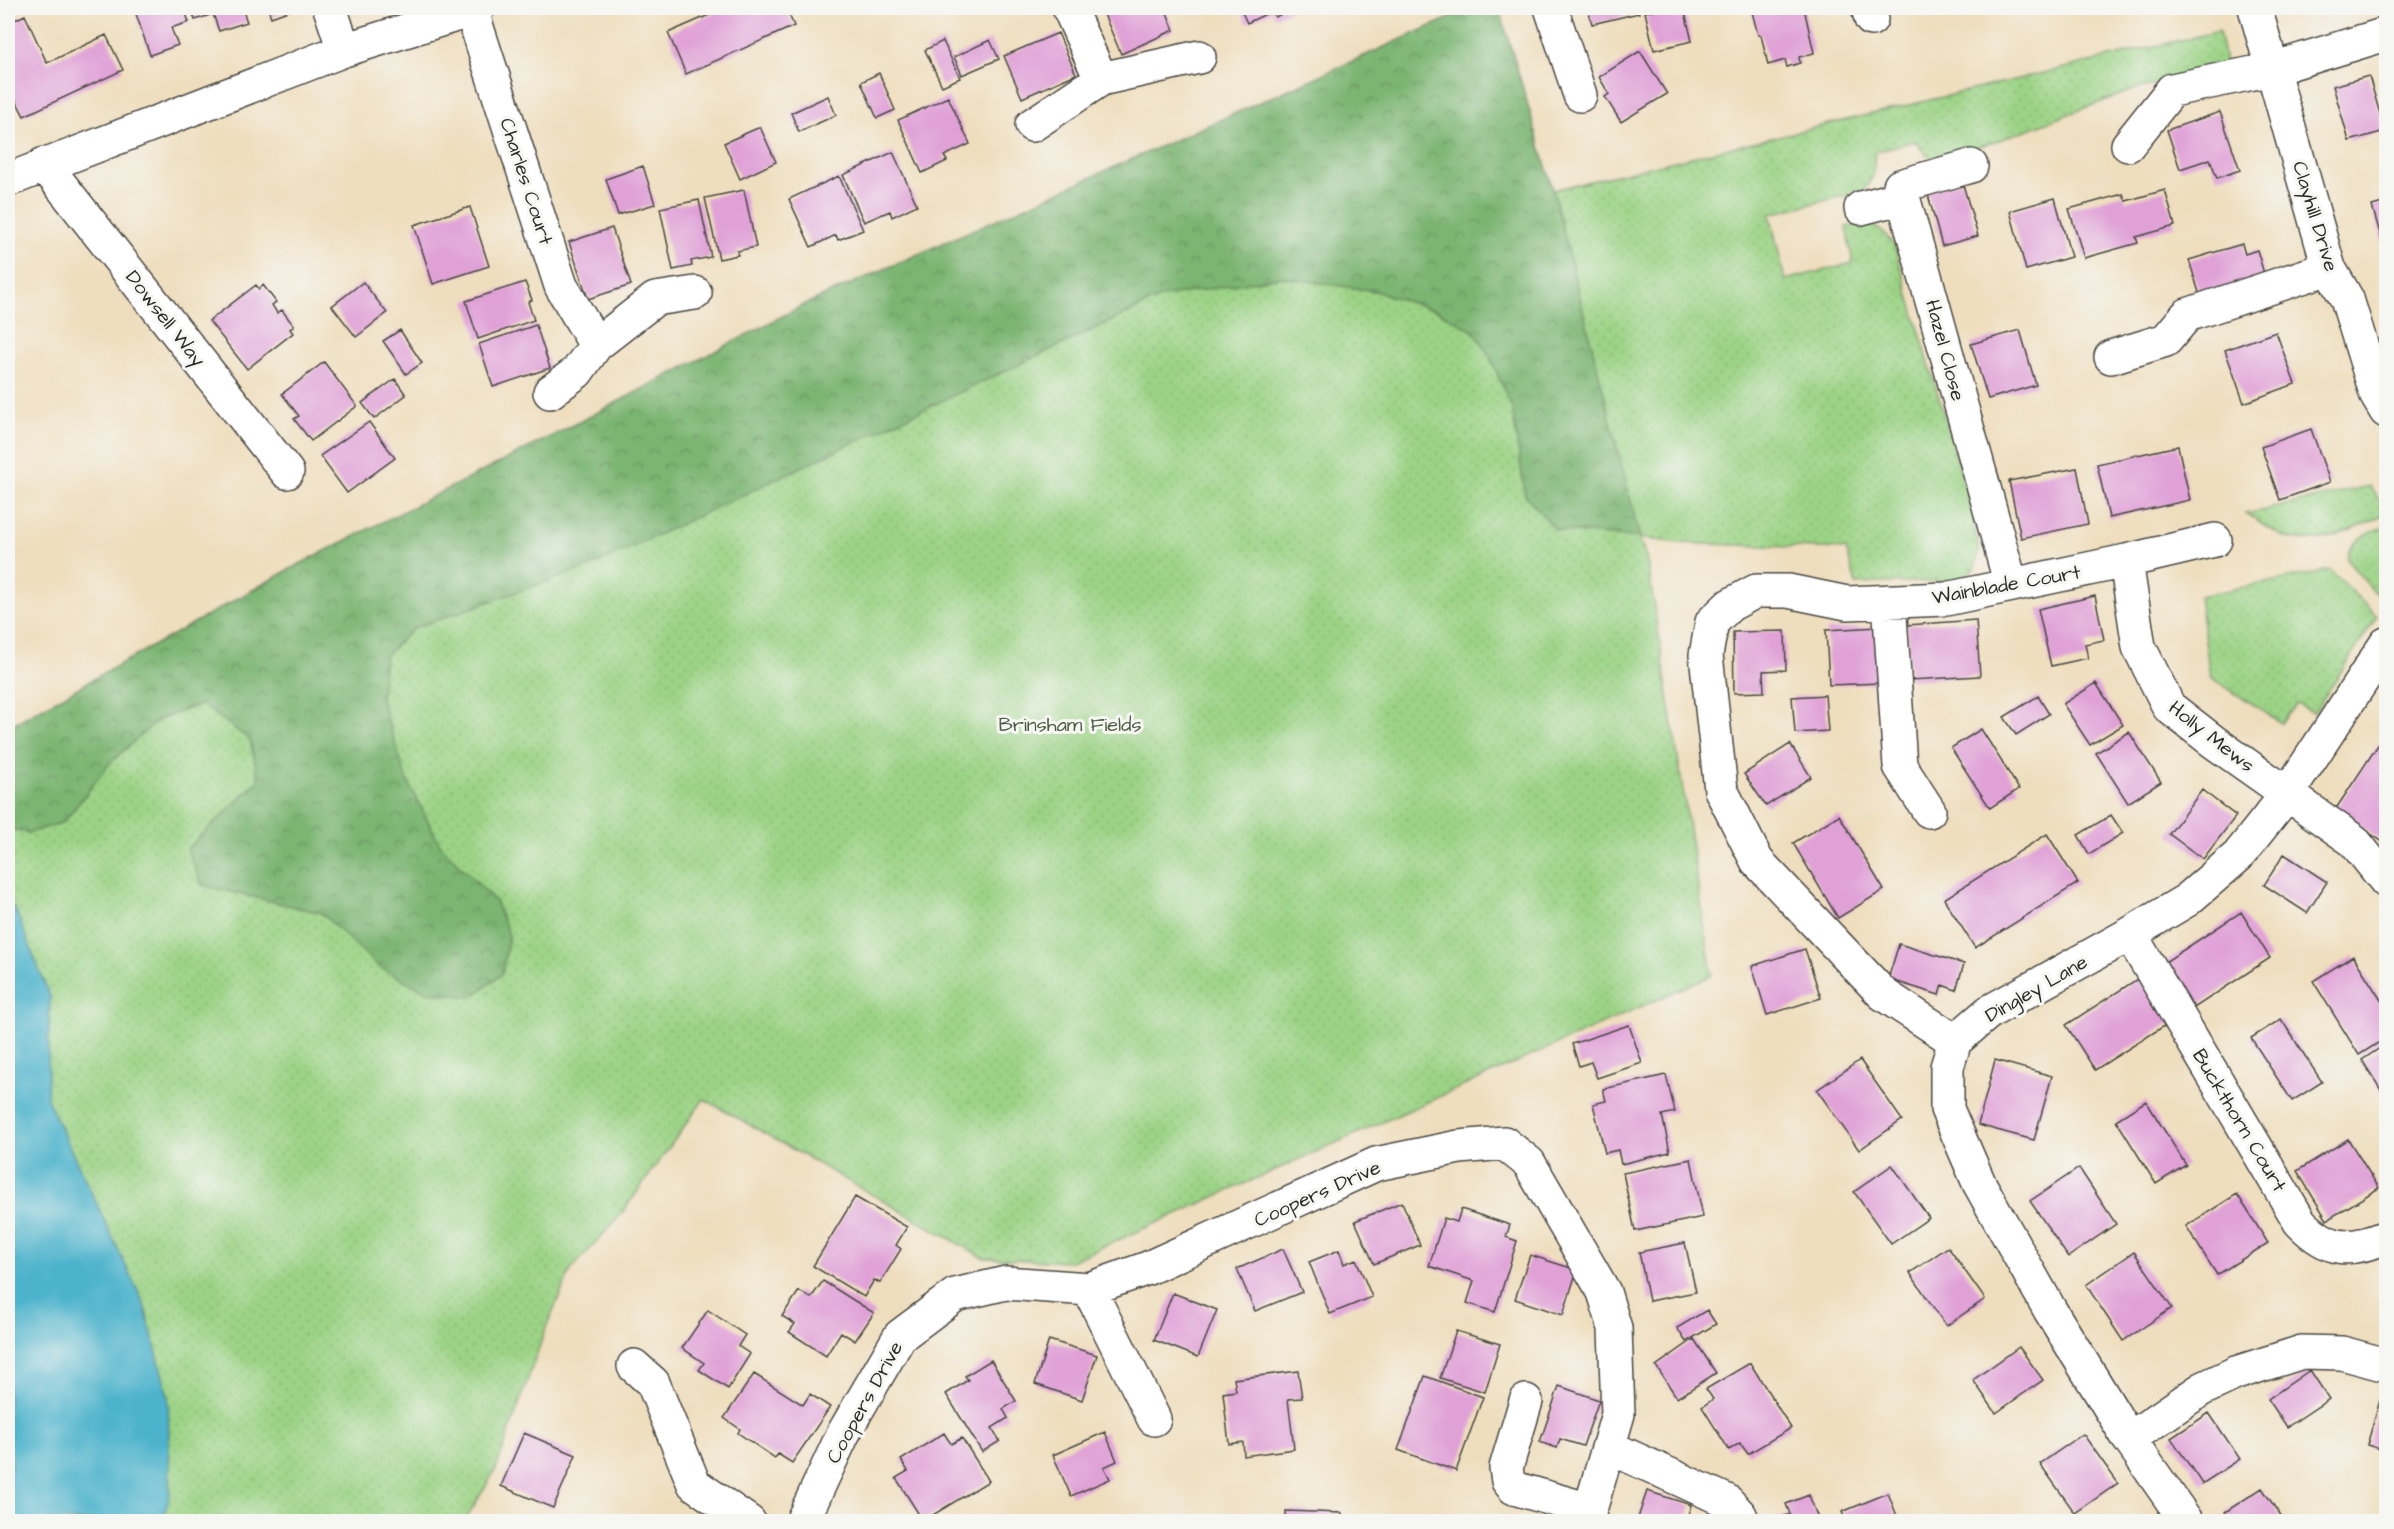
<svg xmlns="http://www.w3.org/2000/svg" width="2394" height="1529" viewBox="0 0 2394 1529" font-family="'Architects Daughter',sans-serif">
<defs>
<pattern id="grass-dots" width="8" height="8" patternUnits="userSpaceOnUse" patternTransform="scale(1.5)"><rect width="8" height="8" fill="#9bd385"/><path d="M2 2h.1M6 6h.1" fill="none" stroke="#86b573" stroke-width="1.8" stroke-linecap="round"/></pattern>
<pattern id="forest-crowns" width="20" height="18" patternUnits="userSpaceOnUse" patternTransform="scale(1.5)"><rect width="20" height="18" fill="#7cb572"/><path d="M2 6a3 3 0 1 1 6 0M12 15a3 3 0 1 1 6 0" fill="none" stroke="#66935e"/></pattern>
</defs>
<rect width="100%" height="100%" fill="#f6f6f2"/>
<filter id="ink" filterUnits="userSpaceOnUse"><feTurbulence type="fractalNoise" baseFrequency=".0167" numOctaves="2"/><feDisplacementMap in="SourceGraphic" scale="12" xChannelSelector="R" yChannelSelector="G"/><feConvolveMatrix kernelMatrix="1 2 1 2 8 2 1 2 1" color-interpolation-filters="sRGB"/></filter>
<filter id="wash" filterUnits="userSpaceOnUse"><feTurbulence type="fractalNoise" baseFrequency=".008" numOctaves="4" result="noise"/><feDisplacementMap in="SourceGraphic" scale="24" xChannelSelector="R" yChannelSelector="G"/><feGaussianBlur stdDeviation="1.35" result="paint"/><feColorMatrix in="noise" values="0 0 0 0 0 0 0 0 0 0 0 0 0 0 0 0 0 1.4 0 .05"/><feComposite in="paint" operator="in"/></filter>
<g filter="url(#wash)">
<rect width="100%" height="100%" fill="#efdebe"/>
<!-- grass -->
<path fill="url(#grass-dots)" stroke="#637f58" stroke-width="1.5" d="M1472 8H1499L1553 190 2219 31 2226 67 2133 90 1994 142 1941 157H1928L1915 141 1875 152 1873 176 1864 191 1770 214 1785 280 1853 263 1846 227C1873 221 1875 224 1894 244L1973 514 1979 552 1975 568 1964 577 1944 581 1856 584 1846 549 1679 543 1640 538 1647 561 1712 975 1069 1262 984 1258 704 1099 622 1213 571 1270 547 1325 496 1469 465 1521H8V727L292 568 556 434 806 304Z
M2369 486 2383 505 2381 516C2351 531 2315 549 2282 536 2270 531 2258 521 2246 514Z
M2386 525V601L2374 592 2347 560C2349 539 2370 534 2386 525Z
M2330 570 2377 616 2314 713 2297 704 2281 723 2210 677 2199 596Z"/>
<!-- forest -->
<path fill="url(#forest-crowns)" stroke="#54704e" stroke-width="1.5" d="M1472 8H1499L1553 190 1640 538 1556 530 1525 495 1512 408 1490 357 1475 332 1438 311 1375 291 1280 277 1162 297 594 565 414 628 385 656 381 699 406 778 441 846 495 901 509 935 502 974 472 997 427 992 379 967 321 913 202 885 187 849 259 780 250 740 201 704 158 720 109 764 64 822 28 833 8 828V727L292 568 556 434 806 304Z"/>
<!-- water -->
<path fill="#4db3cc" stroke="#3c6f7c" stroke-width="1.5" d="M8 902 15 909 50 997 47 1099 144 1304 168 1396 170 1493 163 1521H8V1470L12 1462 8 1452Z"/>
<g id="blocks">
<!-- building -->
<path fill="#e0a1d7" d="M134 8H184L189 22 171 28 178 45 150 55Z
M191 8H242L247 22 219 31 213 14 195 20Z
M268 8H287L288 11 271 17Z
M725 8H786L794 26 686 74 668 33Z
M1114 8H1165L1174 30 1121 54 1103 12Z
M1240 8H1295L1275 17 1272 11 1247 23Z
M1588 8H1637L1639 13 1592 24Z
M1665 8H1684L1692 41 1654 50 1645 12Z
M1751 8H1804L1814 53 1799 57 1800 63 1787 67 1785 60 1768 65 1761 35H1758Z
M25 15 47 63 106 35 123 70 24 116 8 85V23Z
M1058 33 1076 74 1022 98 1004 56Z
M990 40 999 59 962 75 954 57Z
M943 41 960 78 942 86 925 50Z
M1640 51 1667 94 1621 122 1605 97 1609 94 1599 77Z
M879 73 895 110 877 118 861 82Z
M2369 76 2385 131 2349 141 2333 86Z
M828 96 836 115 799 132 791 113Z
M948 97 970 144 944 156 947 161 922 173 898 120Z
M2220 112 2240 170 2217 178 2210 159 2180 169 2167 130Z
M760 127 776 162 740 179 724 143Z
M893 152 917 205 892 217 890 211 864 222 843 175Z
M643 166 655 204 618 215 606 179Z
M839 176 863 230 838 240 836 235 811 247 789 199Z
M1962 181 1978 236 1942 246 1927 191Z
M744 190 756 247 737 251 738 255 719 259 705 198Z
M2165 190 2175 226 2136 237 2138 243 2084 258 2069 209 2123 194 2126 201Z
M2055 198 2071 257 2026 270 2010 211Z
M699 200 711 257 691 261 692 266 673 270 660 208Z
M2386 202V254L2372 206Z
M470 207 489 266 433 284 414 225Z
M612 228 631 285 588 299 569 242Z
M2242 244 2245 254 2257 250 2265 277 2200 296 2189 260Z
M363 282 387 313 356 337 332 306Z
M525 282 532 300 528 302 534 320 478 339 466 301Z
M256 285 259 289 263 285 276 302 272 305 277 313 282 310 294 326 290 329 293 333 247 369 209 321Z
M536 325 550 368 493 387 479 344Z
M400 330 422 363 406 374 383 341Z
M2020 330 2036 385 1988 399 1971 344Z
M2276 332 2295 384 2244 403 2225 350Z
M324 362 357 406 311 441 294 419 299 416 282 394Z
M395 379 406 395 374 419 362 403Z
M369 422 395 458 347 493 320 456Z
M2311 429 2330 482 2280 500 2261 447Z
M2178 446 2190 500 2109 518 2097 464Z
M2077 468 2088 524 2021 538 2009 481Z
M2095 596 2104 640 2085 644 2088 658 2051 666 2038 609Z
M1976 620 1980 676 1910 680 1907 625Z
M1879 627 1882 683 1829 685 1826 630Z
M1785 631 1786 670 1763 671 1764 692 1734 693 1733 632Z
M2096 683 2123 725 2090 745 2063 704Z
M1825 695 1828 731 1795 733 1792 697Z
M2038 696 2049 714 2016 735 2004 717Z
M1981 729 2019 789 1990 808 1951 748Z
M2129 732 2161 782 2128 803 2096 753Z
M2386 733V844L2335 810Z
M1790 744 1811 777 1766 806 1744 774Z
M2202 790 2236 816 2203 859 2169 834Z
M1839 815 1884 890 1838 918 1793 843Z
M2111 815 2123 833 2089 854 2078 835Z
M2047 834 2078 883 1975 948 1944 899Z
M2284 854 2327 882 2307 913 2264 885Z
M2241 912 2270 958 2194 1008 2165 962Z
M1899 944 1964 964 1956 990 1942 985 1939 995 1888 979Z
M1805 949 1821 998 1767 1015 1752 966Z
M2353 956 2386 1008V1038L2359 1055 2313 981Z
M2142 976 2172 1021 2095 1070 2066 1025Z
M2281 1019 2322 1082 2292 1101 2251 1038Z
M1629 1025 1642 1063 1597 1078 1591 1062 1579 1066 1572 1044Z
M2386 1044V1098L2362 1060Z
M1860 1060 1902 1120 1859 1150 1817 1090Z
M1995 1060 2052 1076 2034 1140 1978 1125Z
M1666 1075 1675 1112 1662 1115 1670 1152 1621 1164 1618 1150 1605 1153 1593 1104 1606 1101 1603 1089Z
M2146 1101 2186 1165 2156 1184 2116 1120Z
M2348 1139 2379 1188 2327 1220 2297 1171Z
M1691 1159 1703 1217 1635 1231 1623 1173Z
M1892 1165 1929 1218 1891 1244 1854 1192Z
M2079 1168 2116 1224 2068 1257 2030 1201Z
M2237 1194 2268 1243 2217 1275 2186 1226Z
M855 1197 907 1227 896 1245 901 1249 880 1283 874 1280 864 1297 813 1266Z
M1402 1202 1420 1245 1374 1264 1355 1221Z
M1461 1209 1510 1225 1506 1237 1517 1241 1495 1312 1467 1303 1474 1281 1429 1266 1444 1218 1457 1222Z
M1685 1243 1696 1292 1649 1301 1639 1252Z
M1948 1247 1985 1299 1946 1326 1910 1273Z
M1283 1249 1302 1292 1255 1311 1237 1269Z
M1339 1250 1344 1264 1356 1259 1372 1297 1330 1314 1309 1262Z
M2134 1252 2172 1308 2123 1341 2086 1285Z
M1530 1255 1577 1270 1563 1315 1515 1299Z
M823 1281 874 1313 855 1341 841 1332 826 1356 789 1332 795 1324 782 1316 799 1291 811 1298Z
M1173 1293 1217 1310 1198 1357 1154 1340Z
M708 1310 745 1335 738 1346 750 1354 728 1389 699 1370 704 1363 682 1348Z
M1707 1310 1716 1324 1686 1342 1677 1328Z
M1456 1331 1500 1344 1485 1392 1440 1378Z
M1694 1339 1716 1373 1677 1398 1656 1366Z
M1049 1340 1097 1355 1082 1400 1035 1384Z
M2019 1347 2043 1380 1996 1413 1973 1380Z
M991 1360 1016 1401 1003 1409 1008 1418 992 1428 1000 1441 982 1452 946 1394 968 1380 965 1376Z
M1750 1363 1791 1428 1748 1454 1740 1443 1729 1450 1702 1407 1713 1399 1706 1389Z
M2310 1370 2329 1399 2287 1427 2268 1399Z
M1298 1371 1302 1398 1288 1399 1294 1449 1244 1456 1243 1442 1229 1444 1223 1393 1236 1391 1234 1379Z
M754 1374 803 1405 810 1394 830 1407 792 1463 778 1454 775 1458 738 1433 740 1429 724 1418Z
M1425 1376 1483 1397 1456 1471 1398 1450Z
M1559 1386 1599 1400 1583 1446 1560 1439 1557 1448 1540 1442Z
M2383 1390 2386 1391V1451L2367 1445Z
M2209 1413 2240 1459 2202 1484 2171 1438Z
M1105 1432 1117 1461 1104 1467 1110 1479 1071 1496 1053 1455Z
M524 1433 576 1455 553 1508 501 1486Z
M944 1433 951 1444 962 1438 989 1481 923 1521 896 1478 908 1471 901 1460Z
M2083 1434 2118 1483 2075 1513 2040 1464Z
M2262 1488 2284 1521H2231L2225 1512Z
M1647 1491 1691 1505 1686 1521H1637Z
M1888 1493 1899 1521H1846L1842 1512Z
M1809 1495 1819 1521H1772L1790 1514 1786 1504Z
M1286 1511 1342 1513V1521H1286Z"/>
</g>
</g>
<g filter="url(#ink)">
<use href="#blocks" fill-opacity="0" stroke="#484641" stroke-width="1.5"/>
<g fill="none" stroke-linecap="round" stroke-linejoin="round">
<!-- minor casing -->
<g stroke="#484641" stroke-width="36">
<path id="minor" d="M330 8 344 50
M1069 8 1101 79
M1551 8 1580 95
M1868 8 1871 19
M2255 8 2329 268 2347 299 2377 396 2386 411
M471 9 561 286 596 345
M1032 125 1101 79 1199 57
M2128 145 2172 90 2272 69 2386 34
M44 164 287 472
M1971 166 1900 186 2011 585
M8 180 344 50 478 8
M1861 208 1903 197
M2111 357 2166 340 2187 315 2329 268
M550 392 577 372 596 345 655 299 695 293
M2126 561 2139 647 2169 707 2214 742 2354 841 2386 881
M1889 601 1900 766 1929 811
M2130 934 2300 1222C2329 1252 2349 1252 2386 1237
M1955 1041 1883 994 1757 861 1721 790 1706 655 1712 622 1730 605 1756 591H1788L1847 603 1946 599 2126 561 2215 540
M1089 1289 1154 1419
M634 1366 653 1383 694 1484 749 1522
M2129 1439 2202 1389 2236 1373 2302 1352 2342 1353 2386 1365
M1609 1447 1727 1501 1740 1515 1743 1522
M802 1522 843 1434 900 1336 955 1295 1006 1283 1089 1289 1148 1268 1376 1164 1459 1147 1504 1143 1529 1163 1604 1292 1615 1328 1618 1414 1590 1510 1514 1488 1508 1481 1506 1468 1526 1401
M2187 1522 2129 1439 2050 1310 1979 1183 1947 1109V1067L1955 1041 1989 1012 2130 934 2187 900 2238 856 2288 793 2386 644"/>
</g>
<!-- minor -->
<use href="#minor" stroke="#fff" stroke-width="33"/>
</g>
</g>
<g text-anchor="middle" stroke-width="6" stroke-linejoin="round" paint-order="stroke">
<!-- street labels -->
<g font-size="20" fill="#2b2b2b" stroke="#f6f6f2">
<text transform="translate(527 181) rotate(72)" y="7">Charles Court</text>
<text transform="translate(2316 216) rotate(73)" y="7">Clayhill Drive</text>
<text transform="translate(166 318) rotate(52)" y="7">Dowsell Way</text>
<text transform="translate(1946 350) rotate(75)" y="7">Hazel Close</text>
<text transform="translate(2006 584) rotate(-10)" y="7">Wainblade Court</text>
<text transform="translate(2212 736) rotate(38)" y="7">Holly Mews</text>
<text transform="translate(2036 988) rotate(-30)" y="7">Dingley Lane</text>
<text transform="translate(2240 1120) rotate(59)" y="7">Buckthorn Court</text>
<text transform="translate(1317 1193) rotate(-24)" y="7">Coopers Drive</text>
<text transform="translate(864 1402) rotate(-61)" y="7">Coopers Drive</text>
</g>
<!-- park labels -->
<g font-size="20" fill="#4d5d46" stroke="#f6f6f2">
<text x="1070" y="731">Brinsham Fields</text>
</g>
</g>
<!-- margin -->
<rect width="2394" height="1529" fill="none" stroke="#f6f6f2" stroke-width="30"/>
</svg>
